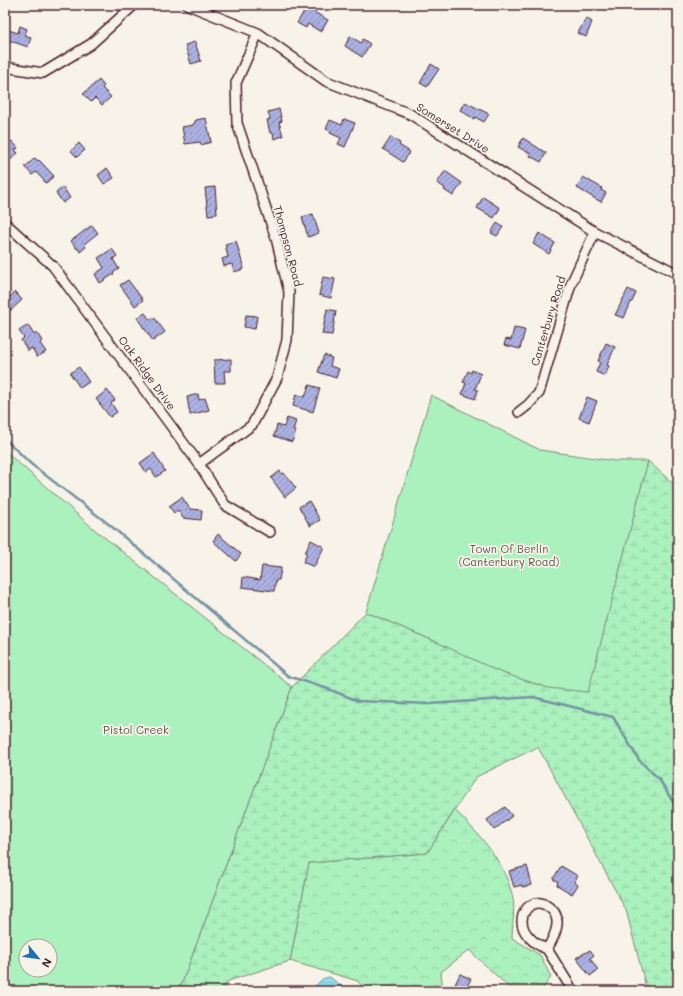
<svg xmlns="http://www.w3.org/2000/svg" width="683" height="996" viewBox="0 0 683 996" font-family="Mali,sans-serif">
<defs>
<pattern id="forest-crowns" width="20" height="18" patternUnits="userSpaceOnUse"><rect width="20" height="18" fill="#abf1be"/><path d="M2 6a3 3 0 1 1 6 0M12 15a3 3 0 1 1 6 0" fill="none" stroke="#95cea3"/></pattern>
<pattern id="wetland-marsh" width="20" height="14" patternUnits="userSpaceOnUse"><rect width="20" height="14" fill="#abf1be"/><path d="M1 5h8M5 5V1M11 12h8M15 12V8" fill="none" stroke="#95cea3"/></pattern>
<pattern id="water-rules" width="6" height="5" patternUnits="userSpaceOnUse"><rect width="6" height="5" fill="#91dff1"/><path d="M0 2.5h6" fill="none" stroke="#7fbfcf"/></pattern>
<pattern id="building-hatch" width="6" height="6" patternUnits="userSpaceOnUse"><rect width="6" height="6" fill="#abb2e3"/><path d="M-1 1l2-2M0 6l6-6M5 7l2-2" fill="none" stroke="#8d90b8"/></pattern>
</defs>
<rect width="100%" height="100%" fill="#f7f3e8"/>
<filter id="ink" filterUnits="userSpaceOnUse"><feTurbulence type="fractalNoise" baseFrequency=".025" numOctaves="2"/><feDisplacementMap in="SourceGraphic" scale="8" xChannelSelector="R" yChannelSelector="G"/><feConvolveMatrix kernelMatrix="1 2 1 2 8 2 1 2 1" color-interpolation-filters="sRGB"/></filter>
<g filter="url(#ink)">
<!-- forest -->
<path fill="url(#forest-crowns)" stroke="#7a8874" d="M455 810C481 837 504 860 513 898 515 909 512 927 512 938L540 955 551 977 541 991H513L469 950 441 972 443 991H365L358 981 290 961 309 863 427 853Z"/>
<!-- wetland -->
<path fill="url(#wetland-marsh)" stroke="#7a8874" d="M648 461 678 488V991H647L626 910 538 747 476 777 427 853 309 863 290 961 228 981 223 991H179L292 687 366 612 432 640 587 692Z"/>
<!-- green -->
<path fill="#abf1be" stroke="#7a8874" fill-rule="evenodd" d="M431 395 540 450 615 461H648L588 692 548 688 500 672 432 640 366 612Z
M5 451 94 529 292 687 179 991H5ZM26 946H50V970H26Z"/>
<!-- water -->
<path fill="url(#water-rules)" stroke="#7592a2" d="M330 977 347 991H313C317 983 321 978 330 977Z"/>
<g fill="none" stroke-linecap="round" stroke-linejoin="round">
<!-- stream -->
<path stroke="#7592a2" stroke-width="2.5" d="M5 439 31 464 111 526 288 676 331 690 358 701 430 704 533 697 613 717 639 760 659 779 678 810"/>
</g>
<!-- building -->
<path fill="url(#building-hatch)" stroke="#4a1f2b" d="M308 5 315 9 314 12 328 20 321 32 308 24 306 28 297 23Z
M586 18 592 22 586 37 578 33Z
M20 26 27 29 25 35 31 37 28 47 5 39V29L18 33Z
M350 36 361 43 363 39 370 44 362 57 345 46Z
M195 42 201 61 191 64 185 45Z
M431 64 439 69 427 87 420 83Z
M99 80 104 86 102 88 111 97 102 105 95 98 91 102 83 94Z
M465 102 489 114 484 122 475 117 474 119 460 110Z
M279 109 282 121 279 122 283 136 274 139 273 133H270L267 120 270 119 268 112Z
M206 118 211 142 201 145 200 142 185 144 182 127 193 125 196 120Z
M344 119 355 123 345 147 338 144 341 138 330 133 331 131 326 129 330 120 342 125Z
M391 137 400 143 399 145 410 152 403 162 383 149Z
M523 138 546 153 541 162 530 156 531 154 518 147Z
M5 139 9 144 12 141 18 148 15 150 18 153 9 161 5 157Z
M79 143 85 150 77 157 71 151Z
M35 158 38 161 39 160 54 176 46 183 36 172 32 175 25 167Z
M107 168 114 178 104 184 98 175Z
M445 171 462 183 453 196 444 190 445 188 437 183Z
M583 177 602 188 601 190 606 193 601 202 577 188Z
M63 187 70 198 63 203 56 193Z
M215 187 217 214 208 215 205 188Z
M483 197 500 208 494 218 477 208Z
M313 214 319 233 308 237 302 217Z
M497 223 503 227 497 236 491 233Z
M92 225 98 233 84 244 86 247 80 252 78 248 77 249 71 241Z
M539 233 555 243 549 254 533 244Z
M236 241 244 269 234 272 232 264 224 266 222 259 228 257 225 244Z
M112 249 117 256 113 259 119 269 113 273 114 274 100 283 95 274 104 268 98 258Z
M323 277 335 279 331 298 319 295Z
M128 280 143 300 135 306 120 285Z
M628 289 636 293 632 302H631L624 318 615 315Z
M5 292 10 297 15 292 22 300 9 312 5 308Z
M327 309 336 311 332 335 322 334Z
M145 313 150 320 154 317 165 332 153 341 137 318Z
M246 315 257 316 255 329 244 327Z
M28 325 34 335 37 333 42 341 40 343 46 352 37 357 32 348 28 351 21 340 24 338 19 331Z
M514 328 525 330 520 349 504 345 506 339 511 340Z
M606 343 615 347 607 365 609 366 605 376 596 372 600 362 598 361Z
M324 355 332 358 330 366 339 369 336 378 318 372Z
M231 359V371H224L225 383H215L214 360Z
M79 367 89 382 80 388 70 373Z
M472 370 481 374 475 389 478 390 475 399 462 394 466 383 463 382 468 371 471 373Z
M309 385 320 388 313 412 293 406 296 394 305 397Z
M107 390 115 400 111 403 117 412 110 417 96 399Z
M198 394 199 400 205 398 209 410 190 415 187 397Z
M587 397 597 401 589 422 579 418Z
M287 418 296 421 293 430 296 431 292 442 274 436 277 425 284 427Z
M154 453 165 471 156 477 151 469 146 472 140 463Z
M280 471 282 474 284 473 296 488 285 497 271 478Z
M182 497 190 509 202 510 201 520 183 518 178 510 174 513 169 506Z
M309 501 320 520 310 526 299 507Z
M218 534 241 554 236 561 213 541Z
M311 540 324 547 314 567 303 562 307 554 305 553Z
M262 566 281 568 279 580H276L274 591 242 587 243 577 260 580Z
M505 807 512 816 494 830 487 820Z
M527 866 532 885 522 887V885L514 887 509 871Z
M561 866 578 876 574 882 578 885 572 894 557 885 558 882 553 879Z
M590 950 594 955 590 958 598 970 590 976 576 958Z
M460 974 471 979 464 991H452Z"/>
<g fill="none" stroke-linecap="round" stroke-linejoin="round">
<!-- minor casing -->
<g stroke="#4a1f2b" stroke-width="12">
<path id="minor" d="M188 5 258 33 326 81 410 114 595 232 678 274
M5 67 43 73 91 44 134 5
M5 223 53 266 199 464 225 505 270 532
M519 412 528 405 539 393 571 284 595 232
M199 464 252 425 277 378 287 340 289 292 276 238 237 123 236 83 258 33
M547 949C555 936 565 916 547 906 543 903 538 902 533 904 528 906 525 910 523 915 518 931 534 944 547 949L573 991"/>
</g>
<!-- minor -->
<use href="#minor" stroke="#f7f3e8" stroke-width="9"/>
</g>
</g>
<g text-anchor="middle" stroke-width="3.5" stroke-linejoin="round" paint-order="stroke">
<!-- street labels -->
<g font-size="11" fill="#4a1f2b" stroke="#f7f3e8">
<text transform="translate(453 128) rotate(32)" y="4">Somerset Drive</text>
<text transform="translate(288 246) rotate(75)" y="4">Thompson Road</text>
<text transform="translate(548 321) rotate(-73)" y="4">Canterbury Road</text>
<text transform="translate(147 373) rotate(54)" y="4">Oak Ridge Drive</text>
</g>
<!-- park labels -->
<g font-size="11" fill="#625450" stroke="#f7f3e8">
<text x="509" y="553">Town Of Berlin<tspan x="509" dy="13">(Canterbury Road)</tspan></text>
<text x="136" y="734">Pistol Creek</text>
</g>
</g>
<!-- margin -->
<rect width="683" height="996" fill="none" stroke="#f7f3e8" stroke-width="20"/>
<rect x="10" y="10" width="663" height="976" fill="none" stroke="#4a1f2b" stroke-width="1.5" filter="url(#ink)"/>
<!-- north arrow -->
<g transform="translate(38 958) rotate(119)"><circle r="19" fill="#f7f3e8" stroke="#b29e9c"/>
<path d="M0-3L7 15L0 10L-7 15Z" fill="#1f6fb2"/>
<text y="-6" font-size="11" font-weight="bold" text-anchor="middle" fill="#4a1f2b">N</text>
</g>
</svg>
